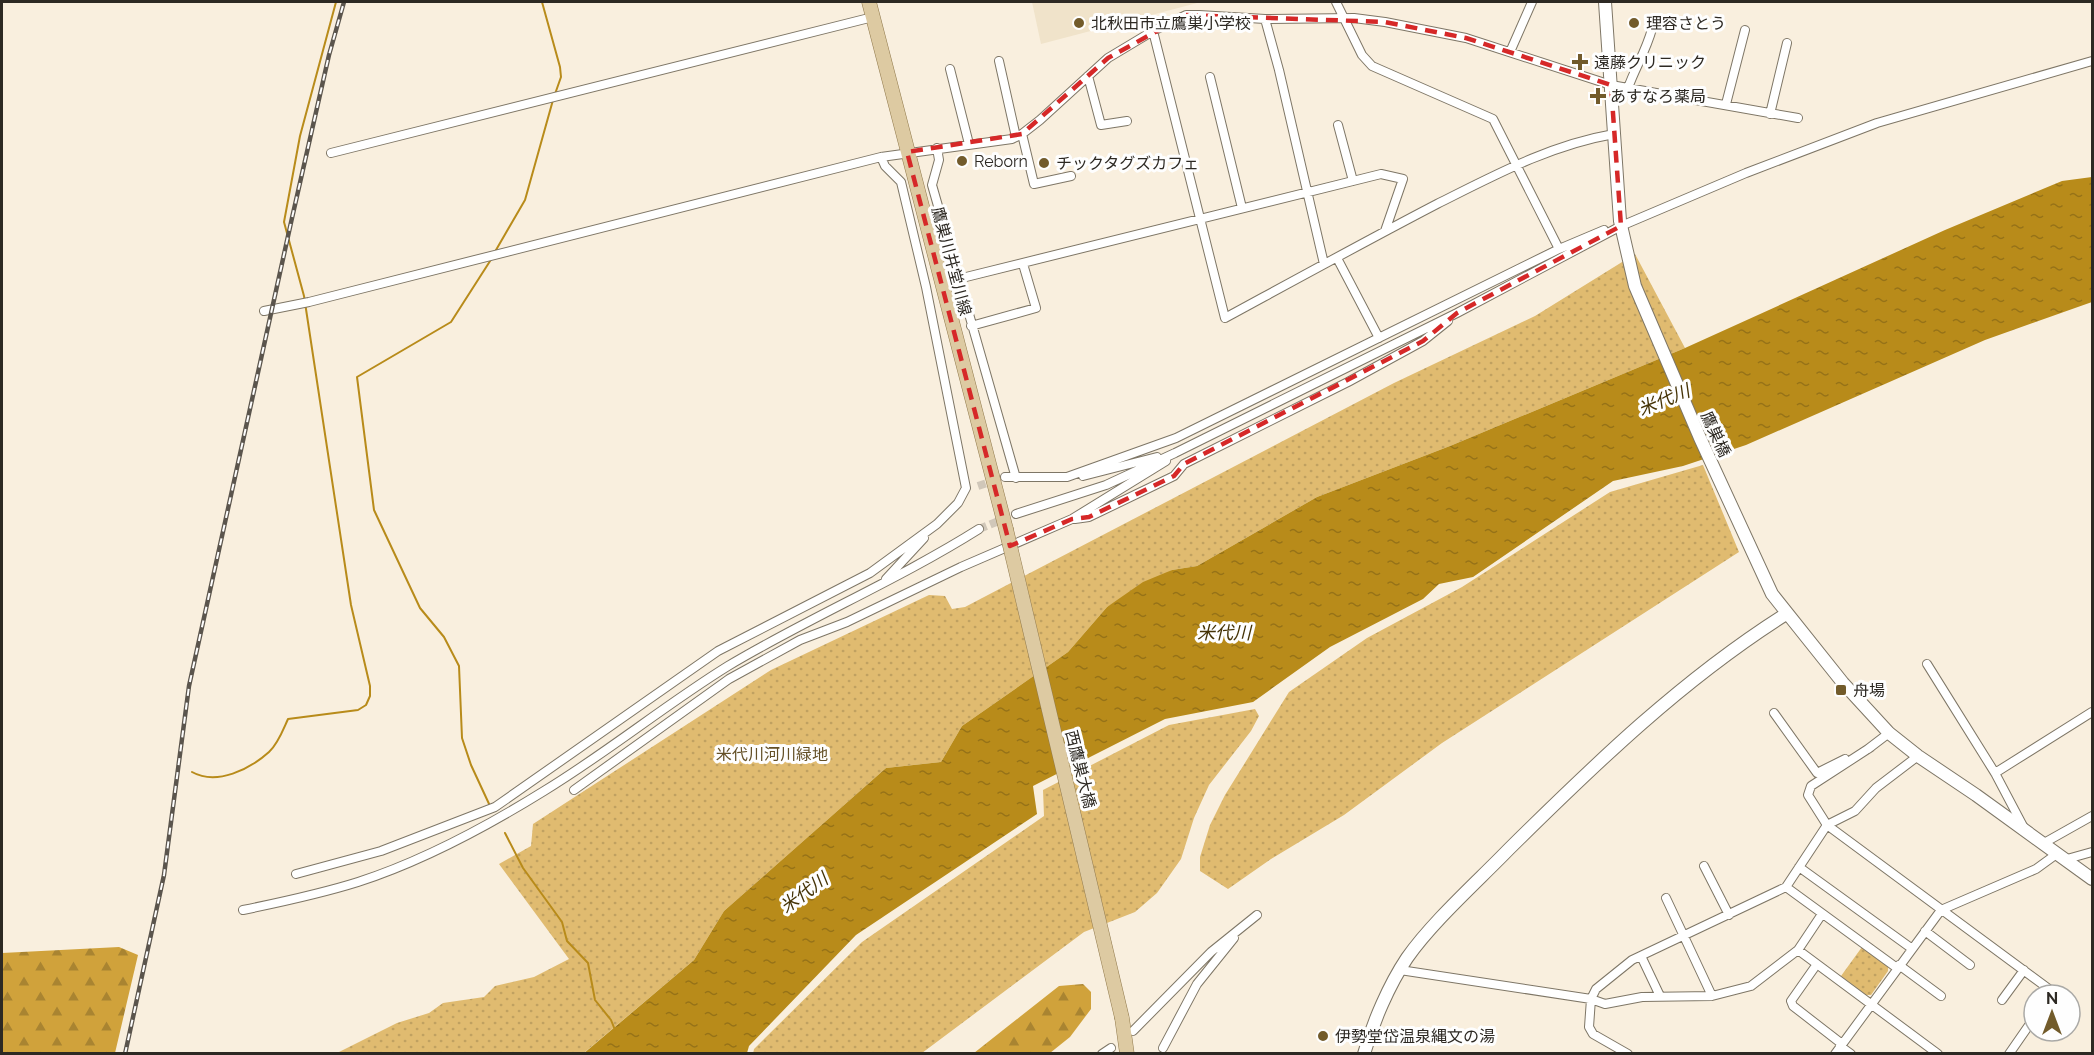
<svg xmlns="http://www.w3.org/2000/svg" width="2094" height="1055" viewBox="0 0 2094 1055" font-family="Raleway,'Noto Sans JP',sans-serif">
<defs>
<pattern id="grass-dots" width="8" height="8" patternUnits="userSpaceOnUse" patternTransform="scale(1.5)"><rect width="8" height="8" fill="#e0bb70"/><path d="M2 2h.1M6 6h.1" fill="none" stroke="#c0a161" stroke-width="1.8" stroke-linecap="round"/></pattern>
<pattern id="forest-firs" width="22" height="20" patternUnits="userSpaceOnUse" patternTransform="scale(1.5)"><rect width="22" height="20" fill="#d0a23b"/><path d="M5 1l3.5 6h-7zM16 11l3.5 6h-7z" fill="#a98431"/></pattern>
<pattern id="water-ripples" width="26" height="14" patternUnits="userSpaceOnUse" patternTransform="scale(1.5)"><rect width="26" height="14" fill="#b88b1a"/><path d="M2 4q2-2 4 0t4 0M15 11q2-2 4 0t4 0" fill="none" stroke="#967217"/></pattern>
</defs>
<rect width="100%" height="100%" fill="#f9efde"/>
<!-- built -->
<path fill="#f0e3ca" d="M1032 2H1201L1041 44Z"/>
<!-- grass -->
<path fill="url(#grass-dots)" d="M1635 254 1685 348 1450 446 1317 497 1197 566 1172 570 1107 607 1068 652 962 726 941 762 886 768 724 911 694 960 585 1052 335 1054 397 1023 429 1013 443 1003 484 997 495 986 534 977 569 959 499 864 531 846 533 824 771 670 929 595 945 596 952 609 965 607 1394 383 1535 316Z
M1703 465 1739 552 1442 743 1344 815 1271 859 1228 889 1200 871V857L1210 825 1225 795 1289 692 1367 638 1462 587 1610 492Z
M1255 709 1259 716 1251 731 1209 785 1194 818 1181 859 1157 893 1135 912 1084 932 922 1053 753 1054 754 1049 862 942 1044 816 1043 790 1169 725Z
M1862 947 1888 966V971L1871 995H1866L1841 976Z"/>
<!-- forest -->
<path fill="url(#forest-firs)" d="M119 947 138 955 115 1053H2V953Z
M1083 984 1091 992V1009L1070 1037 1050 1053H974L1059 986Z"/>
<!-- water -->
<path fill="url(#water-ripples)" d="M2092 177V302L1985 340 1746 445 1683 466 1613 481 1473 577 1439 584 1423 599 1330 647 1253 702 1165 719 1033 786 1037 814 856 935 749 1046 747 1053 583 1054 694 960 724 911 886 768 941 762 962 726 1068 652 1107 607 1143 582 1172 570 1197 566 1317 497 1450 446 1685 348 1945 230 2062 181Z"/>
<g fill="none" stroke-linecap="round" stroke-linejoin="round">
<!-- stream -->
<path stroke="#b88b1a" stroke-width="2" d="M542 2 560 67 561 77 555 94
M496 250 525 200 553 100
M192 772C217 786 250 769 269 752 278 744 283 730 288 719L358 710 366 705 370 696V686L351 605 304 296 284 222 300 136 336 2
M490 806 471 765 462 738 459 666 444 637 420 608 374 510 357 377 451 322 492 258
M505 833 523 868 562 922 567 941 588 963 595 1000 611 1020 615 1030"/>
<!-- street-tunnel -->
<path stroke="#d0c7b9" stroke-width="8" stroke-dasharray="8 4" stroke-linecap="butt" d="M978 486 996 480
M979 529 1016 514"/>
<!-- street casing -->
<g stroke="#7e7666" stroke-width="10">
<path id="street" d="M1336 2 1362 55 1372 66 1493 119 1559 249
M1265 19 1279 70 1324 264
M1153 31 1225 318C1295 280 1366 241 1437 204 1495 175 1550 145 1614 134
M1510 52 1532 2
M999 61 1016 137
M950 69 969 144
M1088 76 1101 125 1127 121
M1210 77 1242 208
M1628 88C1635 68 1646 51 1652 29
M1726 104 1745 30
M1770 114 1787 43
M1338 125 1353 181
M1022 134 1034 184 1071 176
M937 148 939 160 932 185 1016 478
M331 153 873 17
M1337 258 1379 338
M958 279 1381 174 1403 179 1385 231
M264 311 309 302 881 157 1012 139 1022 134 1040 120 1108 58 1153 31 1186 15H1199L1265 19 1354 18 1385 22 1466 38 1611 85 1798 118
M971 326 1036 308 1023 264
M1083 476 1157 457
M1005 477H1067L1176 438 1559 249 1604 230
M1016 514 1106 485 1175 453 1457 313 1621 226 1746 173 1877 123 2092 61
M1075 519 1089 517 1174 476 1184 464 1348 382 1423 341 1448 321
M886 579 924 538
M1927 664 1995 773 2023 826
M1774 713 1817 773 1845 759
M1871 747 1811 786 1808 795 1827 825 2053 992 2051 995
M1868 749 1889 733
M1995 773 2092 712
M574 790 729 679 800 640 847 622 961 567 1072 519 1166 461
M2044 843 2092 816
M2067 859 2092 852
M1704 866 1729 915
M1799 867 1911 948
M296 874 381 851 495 807 718 651 870 573 937 524 958 503 966 488 926 287 901 182 885 166 881 157
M1786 887 1897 968
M1666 898 1712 996
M243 910C282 902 320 894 358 882 423 861 486 827 544 791 608 752 665 705 728 666 810 617 898 580 979 529
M1925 931 1970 965
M1798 950 1938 1054
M1641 956 1660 996
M1817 964 1791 1001 1793 1006 1842 1044
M1899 965 1941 996
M1400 970 1591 999 1605 1004 1642 997 1712 996 1751 986 1798 950 1822 914
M2002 1000 2024 970
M1133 1031 1211 952 1257 915
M1840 1046 1851 1054
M1163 1048 1197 984 1234 938
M1102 1054 1111 1048
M1628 1054 1593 1034 1589 1027 1591 999 1596 989 1632 960 1786 887 1827 825 1855 811 1876 788 1918 756
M1835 1054 1941 910 2036 869 2058 853
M2009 1054 2034 1018"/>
</g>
<!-- secondary casing -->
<g stroke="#7e7666" stroke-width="14">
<path id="secondary" d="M1605 2 1620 221 1635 286 1700 438 1772 594 1843 683 1889 733 1918 756 1976 795 2092 879
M1364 1054C1373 1022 1389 985 1407 958 1432 922 1478 881 1509 849 1596 763 1683 679 1786 614"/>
</g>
<!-- primary casing -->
<g stroke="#917a4d" stroke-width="15">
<path id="primary" d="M869 2 1006 529
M1122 1018 1127 1054"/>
</g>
<!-- street -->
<use href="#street" stroke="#fff" stroke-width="8"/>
<!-- secondary -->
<use href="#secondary" stroke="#fff" stroke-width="12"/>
<!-- primary -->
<use href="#primary" stroke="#ddcaa2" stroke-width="14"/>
<!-- rail casing -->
<g stroke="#5b554d" stroke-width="4.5">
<path id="rail" d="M125 1054 164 875 189 686 292 218 329 55 344 2"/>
</g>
<!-- rail -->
<use href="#rail" stroke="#fefefe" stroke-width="2" stroke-dasharray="7" stroke-linecap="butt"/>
<!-- primary-bridge casing -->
<g stroke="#917a4d" stroke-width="15" stroke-linecap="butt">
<path id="primary-bridge" d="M1006 529 1122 1018"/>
</g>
<!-- primary-bridge -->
<use href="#primary-bridge" stroke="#ddcaa2" stroke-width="14"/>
</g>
<!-- marked area -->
<path fill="none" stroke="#d62828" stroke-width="4.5" stroke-dasharray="12 8" stroke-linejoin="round" d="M1186 15 1385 22 1466 38 1611 85 1621 226 1457 313 1423 341 1184 464 1174 476 1089 517 1072 519 1010 546 907 152 1022 134 1108 58Z"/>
<!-- markers -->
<g fill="#725b2b" stroke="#fefefe" stroke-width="2">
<circle cx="1079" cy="23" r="6"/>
<circle cx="1634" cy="23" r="6"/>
<path d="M1577 53h6v6h6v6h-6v6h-6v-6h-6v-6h6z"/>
<path d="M1595 87h6v6h6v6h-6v6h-6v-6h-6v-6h6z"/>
<circle cx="962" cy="161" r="6"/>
<circle cx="1044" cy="163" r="6"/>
<rect x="1835" y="684" width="12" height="12" rx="3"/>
<circle cx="1323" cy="1036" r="6"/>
</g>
<g text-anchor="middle" stroke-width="6" stroke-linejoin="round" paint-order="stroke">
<!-- poi labels -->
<g font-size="16" fill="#2d2923" stroke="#fefefe" text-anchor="start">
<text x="1091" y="29">北秋田市立鷹巣小学校</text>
<text x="1646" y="29">理容さとう</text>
<text x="1594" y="68">遠藤クリニック</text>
<text x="1610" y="102">あすなろ薬局</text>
<text x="974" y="167">Reborn</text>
<text x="1056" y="169">チックタグズカフェ</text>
<text x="1853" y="696">舟場</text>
<text x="1335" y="1042">伊勢堂岱温泉縄文の湯</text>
</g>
<!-- street labels -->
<g font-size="16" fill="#2d2923" stroke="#fefefe">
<text transform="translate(952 261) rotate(75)" y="6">鷹巣川井堂川線</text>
<text transform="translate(1716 434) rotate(65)" y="6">鷹巣橋</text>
<text transform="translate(1081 769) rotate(76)" y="6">西鷹巣大橋</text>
</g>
<!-- park labels -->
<g font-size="16" fill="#645027" stroke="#fefefe">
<text x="772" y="760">米代川河川緑地</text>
</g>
<!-- water labels -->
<g font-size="18" font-style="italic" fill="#453306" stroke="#fefefe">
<text transform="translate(1664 400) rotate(-22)" y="6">米代川</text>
<text x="1224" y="639">米代川</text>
<text transform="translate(804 893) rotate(-36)" y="6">米代川</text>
</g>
</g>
<!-- border -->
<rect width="2094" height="1055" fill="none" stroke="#2d2923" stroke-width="6"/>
<!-- north arrow -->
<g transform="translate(2052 1013)"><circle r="28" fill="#fefefe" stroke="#aaa9a6" stroke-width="1.5"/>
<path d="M0-4.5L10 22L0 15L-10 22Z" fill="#725b2b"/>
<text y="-9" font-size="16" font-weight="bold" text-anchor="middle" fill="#2d2923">N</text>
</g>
</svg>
